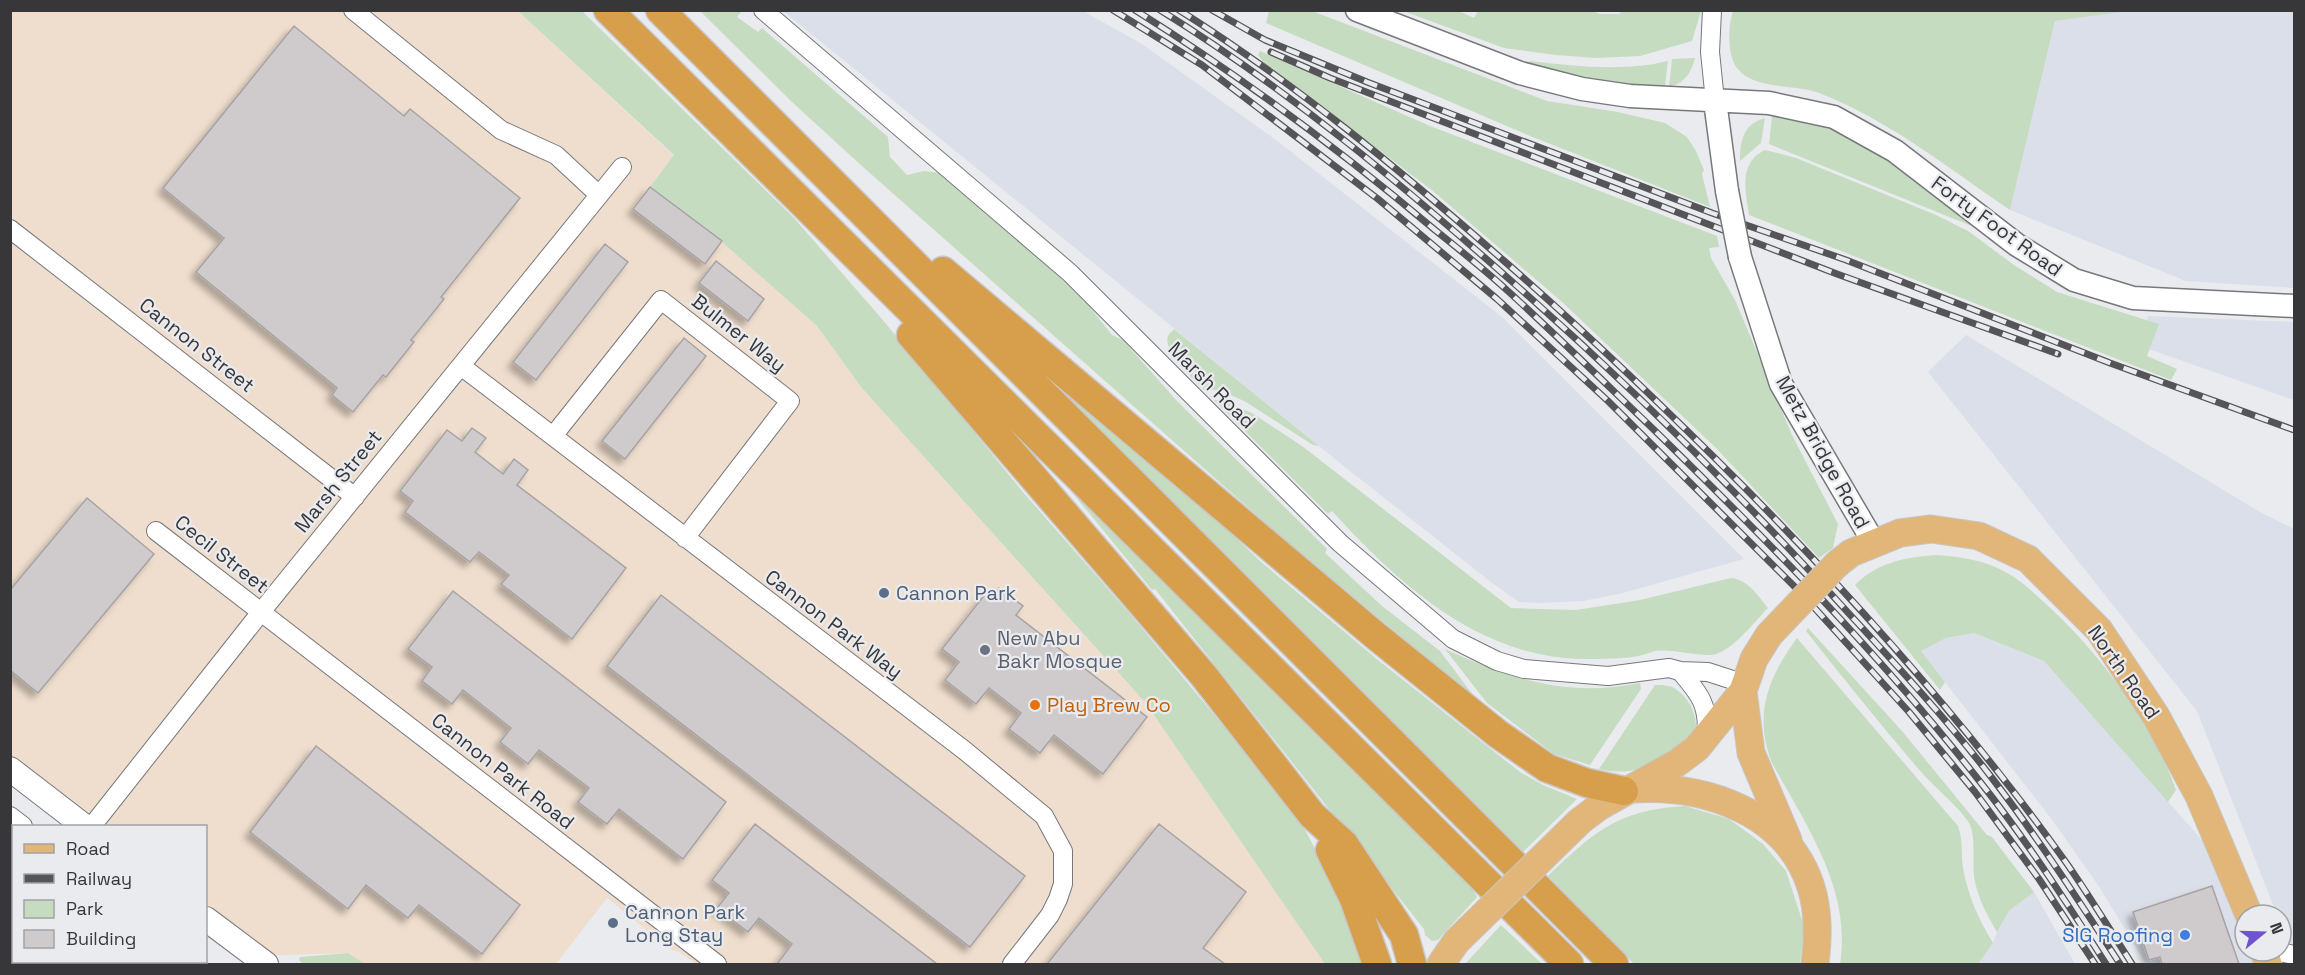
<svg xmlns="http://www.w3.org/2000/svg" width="2305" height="975" viewBox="0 0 2305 975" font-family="'Space Grotesk',sans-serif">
<defs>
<filter id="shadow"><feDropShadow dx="-5.5" dy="5.5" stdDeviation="3" flood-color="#0004"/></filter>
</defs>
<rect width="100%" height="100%" fill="#eaebef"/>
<!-- commercial -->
<path fill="#efdecd" d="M10 11H518L674 156 651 187 722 241 817 326 861 387 1145 702 1325 964H696L679 952 669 949 607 898 556 964H365L348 953 255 956 206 918V826H84L11 769Z"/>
<!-- built -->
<path fill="#dbdfe9" d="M2128 10 2294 11V288L2186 281 2010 210 2055 21Z
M783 11H1083L1142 44 1276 140 1502 317 1744 559 1619 594 1583 601 1541 603 1519 602 1491 582 1340 463Z
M2148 316 2294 322V400L2140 346Z
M1966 335 2260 512 2294 529V964H2146L2100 888 2053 821 1921 651 1946 638 1974 633 2044 661 2268 915H2245V951H2281V930L2284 932 2281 915H2277L2197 711 1928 372Z
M2034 892 2075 964H1978L1993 943 1997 932 2009 911Z"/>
<!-- green -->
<path fill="#c5dcc1" d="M518 11H582L794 218 882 319 1022 491 1130 614 1221 723 1305 830 1345 905 1366 964H1325L1145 702 861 387 817 326 722 242 650 187 674 155Z
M700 11H742L737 17 758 32 762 28 888 137 890 157 907 175 924 171 940 173 1050 268 1089 306 1112 335 1123 340 1177 401 1327 549 1325 553 1382 606 1440 651 1482 707 1435 665 1277 533 863 167 792 102Z
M1269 11H1312L1547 101 1618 112 1665 123 1687 137 1696 151 1704 170 1702 174 1710 207 1530 136 1266 23Z
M1478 11 1589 10 1600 14H1619L1623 10 1701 11 1692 41 1640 56 1596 58 1556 55 1504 48 1403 11H1459L1474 18Z
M1733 11V10L2128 11 2055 21 2010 210C1948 168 1889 120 1819 93 1795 84 1753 90 1737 68 1727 55 1728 26 1733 11Z
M1260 51 1430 126 1717 236 1719 247 1709 248 1711 258 1735 300 1792 435 1838 524 1833 548 1819 558 1715 447 1561 301 1433 191 1264 63 1258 55Z
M1695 58C1691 73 1685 83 1669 87L1672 59Z
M1529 61C1575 66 1623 72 1668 61L1665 86C1615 86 1576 78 1529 63Z
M1772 117C1848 118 1919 180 1974 227L1769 144Z
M1765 118 1761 143 1740 161C1740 141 1743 124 1765 118Z
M1765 150 1796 158 1936 215 1968 231 2014 265 2057 292 2159 324 2147 356 2177 369 2171 380 1749 215C1745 190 1739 162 1765 150Z
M1174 329 1319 446 1313 445 1246 402 1220 390H1204C1195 380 1162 351 1168 336 1169 333 1172 332 1174 329Z
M1022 352 1199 502 1260 561 1378 660 1520 772 1543 785 1577 799 1522 853Z
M1214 400H1221L1252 413 1302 446 1511 608 1576 610 1640 600 1731 578C1749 580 1758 596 1768 608 1754 622 1729 656 1709 655 1691 655 1673 649 1655 651 1647 653 1640 656 1633 657 1615 659 1595 659 1578 659 1475 655 1397 582 1332 511L1328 514Z
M1075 485 1467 880 1477 897 1438 940 1432 941 1425 935 1424 929 1155 589 1152 590 1071 491Z
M1937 555C1962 557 1985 560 2007 573 2022 581 2034 593 2046 604 2098 651 2153 724 2176 790L2168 802 2044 661 1974 633 1946 638 1921 651 1945 682 1940 690 1855 585C1877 562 1907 557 1937 555Z
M1808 628 1902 731 1987 835 1992 837 2034 892 2009 911 1997 932C1987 915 1979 900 1975 882 1971 865 1977 837 1969 823 1961 809 1934 787 1922 773 1882 727 1844 679 1806 631Z
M1797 638 1958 826C1963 839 1961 854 1963 868 1968 896 1979 920 1993 943L1978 964H1840C1852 890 1806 825 1772 763 1753 714 1768 678 1797 638Z
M1445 649C1512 679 1565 698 1640 683L1641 689 1590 765 1554 754 1487 703Z
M1655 685C1663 685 1671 685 1677 690 1692 700 1704 728 1689 743 1686 747 1678 750 1673 753 1647 768 1630 776 1599 769Z
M1685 806 1729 819 1763 844 1786 871 1804 926 1800 964H1634L1548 876C1595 831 1618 810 1685 806Z
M1501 925 1542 964H1465Z
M348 953 365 964H303L299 960 300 957Z"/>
<!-- building -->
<path fill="#cfcbcd" stroke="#a7a3a5" stroke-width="1.5" filter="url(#shadow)" d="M294 26 404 116 410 109 520 198 441 297 444 299 411 340 414 342 386 377 383 375 353 412 332 395 337 388 196 272 224 238 163 188Z
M650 187 722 241 705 264 633 209Z
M605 244 628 262 536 380 513 362Z
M716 261 764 299 748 321 699 283Z
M684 338 706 356 625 459 602 441Z
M472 428 486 438 475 452 503 474 514 459 528 470 517 485 626 568 572 639 501 584 509 575 479 552 470 562 405 512 413 501 400 491 447 430 462 441Z
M87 498 154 554 38 693 10 670V590Z
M999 588 1023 606 1016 615 1147 717 1103 774 1054 735 1040 753 1009 729 1021 713 989 688 976 704 945 680 959 662 942 649 986 593 992 598Z
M453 591 726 802 683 859 619 809 607 824 578 802 589 788 539 750 528 764 500 742 511 728 463 690 452 704 422 681 432 667 408 649Z
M661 595 1025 876 970 947 607 666Z
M316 746 520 905 482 954 419 905 408 918 366 885 348 909 250 832Z
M755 824 937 964H777L792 944 759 918 748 932 717 908 729 893 712 880Z
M1159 824 1246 892 1203 948 1225 964H1047Z
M2212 886 2239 964H2162L2160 957 2149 960 2133 912Z"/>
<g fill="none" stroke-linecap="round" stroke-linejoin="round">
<!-- minor casing -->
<g stroke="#77787b" stroke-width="20">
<path id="minor" d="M353 10 501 130 556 155 599 195
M763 10 1070 273 1340 543 1453 639 1497 661 1524 669 1608 676 1669 668 1680 671 1708 672 1745 684
M1712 10 1710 52 1715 101
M10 229 355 497
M461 366 964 750 1044 816 1063 851V884L1058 899 1050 915 1012 964
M553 436 661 300 790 401 685 538
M156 531 717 964
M1680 671C1699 693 1710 706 1706 737
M10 816 23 826
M92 826 261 612 622 167
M10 844 14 840
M2276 951 2294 955"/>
</g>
<!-- tertiary casing -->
<g stroke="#77787b" stroke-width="25">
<path id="tertiary" d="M1357 10 1520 73 1582 89 1630 96 1769 103 1834 117 1895 151 2017 245 2074 280 2133 298 2294 306
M1715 101 1727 191
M1740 257 1781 384 1874 543"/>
</g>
<!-- secondary casing -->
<g stroke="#77787b" stroke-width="26">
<path id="secondary" d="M10 769 84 826
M206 919 266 964"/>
</g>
<!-- primary casing -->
<g stroke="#c7c7c8" stroke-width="29">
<path id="primary" d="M1837 564 1851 553 1900 533 1931 529 1979 536 2028 559 2099 630 2156 716 2199 796 2249 915
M1743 691 1751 753 1788 840
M1632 789C1705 784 1787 812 1811 887 1819 913 1818 938 1815 964
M1580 821 1600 806 1677 763 1697 748 1743 691 1754 659 1769 635
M2264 951 2268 964
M1441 964 1456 942"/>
</g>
<!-- trunk casing -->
<g stroke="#c7c7c8" stroke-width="31">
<path id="trunk" d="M608 10 1569 964
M660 10 1614 964
M943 271 1376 636 1498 734 1547 768 1587 783 1624 791
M911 335 1204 676 1312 815 1344 844 1404 935 1412 964
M1330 850 1354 899 1377 964"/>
</g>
<!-- minor -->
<use href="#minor" stroke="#fff" stroke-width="18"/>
<!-- tertiary -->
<use href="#tertiary" stroke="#fff" stroke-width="22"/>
<!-- secondary -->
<use href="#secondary" stroke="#fff" stroke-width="24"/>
<!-- primary -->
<use href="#primary" stroke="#e1b678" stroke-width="27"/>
<!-- trunk -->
<use href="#trunk" stroke="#d79e4b" stroke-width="28"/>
<!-- rail casing -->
<g stroke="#555557" stroke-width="7">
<path id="rail" d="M1113 10 1202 65 1378 199 1497 299 1608 401 1801 593 1909 712 1975 792 2039 879 2095 964
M1135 10C1242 77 1339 149 1435 230 1460 250 1485 270 1509 292 1556 335 1602 380 1649 425 1765 538 1881 655 1981 783 2027 841 2067 903 2106 964
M1160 10C1288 89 1404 186 1517 286 1635 390 1747 501 1853 618 1901 670 1949 722 1992 778 2038 838 2079 901 2120 964
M1179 10C1295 83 1400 170 1503 260 1587 333 1667 410 1746 489 1861 606 1970 728 2065 861 2089 895 2110 930 2132 964
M1212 10 1265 40 1367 82 1712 213 1846 260 2110 363 2294 430
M1271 52 1330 78 1837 274 2058 354"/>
</g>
<!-- rail -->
<use href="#rail" stroke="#eaebef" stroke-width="4.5" stroke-dasharray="14" stroke-linecap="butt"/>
<!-- tertiary-bridge casing -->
<g stroke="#77787b" stroke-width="25" stroke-linecap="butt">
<path id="tertiary-bridge" d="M1727 191 1740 257"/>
</g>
<!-- primary-bridge casing -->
<g stroke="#c7c7c8" stroke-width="29" stroke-linecap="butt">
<path id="primary-bridge" d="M1769 635 1837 564
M1456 942 1580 821"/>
</g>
<!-- tertiary-bridge -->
<use href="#tertiary-bridge" stroke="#fff" stroke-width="22"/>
<!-- primary-bridge -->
<use href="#primary-bridge" stroke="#e1b678" stroke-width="27"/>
</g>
<!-- markers -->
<g fill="#5c6f8a" stroke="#eaebef" stroke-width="2">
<circle cx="884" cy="593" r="6"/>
<circle cx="613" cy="923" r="6"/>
</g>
<circle fill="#6b7280" stroke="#eaebef" stroke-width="2" cx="985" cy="650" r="6"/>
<circle fill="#e8710a" stroke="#eaebef" stroke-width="2" cx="1035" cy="705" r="6"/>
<circle fill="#3f7fe0" stroke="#eaebef" stroke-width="2" cx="2185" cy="935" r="6"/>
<g text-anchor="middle" stroke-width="4.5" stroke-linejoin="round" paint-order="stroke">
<!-- street labels -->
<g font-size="20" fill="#373739" stroke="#eaebef">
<text transform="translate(1997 226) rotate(36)" y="7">Forty Foot Road</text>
<text transform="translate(739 333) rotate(38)" y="7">Bulmer Way</text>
<text transform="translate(197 345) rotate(38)" y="7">Cannon Street</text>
<text transform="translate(1212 385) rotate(45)" y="7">Marsh Road</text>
<text transform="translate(1823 452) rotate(61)" y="7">Metz Bridge Road</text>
<text transform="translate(338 481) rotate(-51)" y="7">Marsh Street</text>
<text transform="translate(222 554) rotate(38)" y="7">Cecil Street</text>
<text transform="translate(834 624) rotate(37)" y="7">Cannon Park Way</text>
<text transform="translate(2124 672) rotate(55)" y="7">North Road</text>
<text transform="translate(503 771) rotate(38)" y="7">Cannon Park Road</text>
</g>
<!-- service labels -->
<g font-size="20" fill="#4e5e75" stroke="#eaebef" text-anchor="start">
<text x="896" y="600">Cannon Park</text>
<text x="625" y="919">Cannon Park<tspan x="625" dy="23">Long Stay</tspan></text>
</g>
<!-- worship labels -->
<g font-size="20" fill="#5b616d" stroke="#eaebef" text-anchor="start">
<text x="997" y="645">New Abu<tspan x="997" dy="23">Bakr Mosque</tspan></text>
</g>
<!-- food labels -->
<g font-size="20" fill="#c56008" stroke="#eaebef" text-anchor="start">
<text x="1047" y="712">Play Brew Co</text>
</g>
<!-- shop labels -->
<g font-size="20" fill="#366cbe" stroke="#eaebef" text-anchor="end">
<text x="2173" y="942">SIG Roofing</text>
</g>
</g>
<!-- border -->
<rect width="2305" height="975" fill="none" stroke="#373739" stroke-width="24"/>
<!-- legend -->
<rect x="12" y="825" width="195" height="138" fill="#eaebef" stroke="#a2a3a6" stroke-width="1.5"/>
<rect x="24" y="844" width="30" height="9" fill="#e1b678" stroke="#a2a3a6" stroke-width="1.5"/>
<text x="66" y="855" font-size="18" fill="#373739">Road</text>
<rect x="24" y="874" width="30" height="9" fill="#555557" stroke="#a2a3a6" stroke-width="1.5"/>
<text x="66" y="885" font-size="18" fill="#373739">Railway</text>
<rect x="24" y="900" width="30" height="18" fill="#c5dcc1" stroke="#a2a3a6" stroke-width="1.5"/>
<text x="66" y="915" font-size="18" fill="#373739">Park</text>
<rect x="24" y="930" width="30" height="18" fill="#cfcbcd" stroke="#a2a3a6" stroke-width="1.5"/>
<text x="66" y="945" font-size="18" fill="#373739">Building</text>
<!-- north arrow -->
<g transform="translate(2263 933) rotate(71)"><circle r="28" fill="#eaebef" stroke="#a2a3a6" stroke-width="1.5"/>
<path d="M0-4.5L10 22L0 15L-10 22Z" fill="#6e54ce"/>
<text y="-9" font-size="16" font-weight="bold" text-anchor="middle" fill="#373739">N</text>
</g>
</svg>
